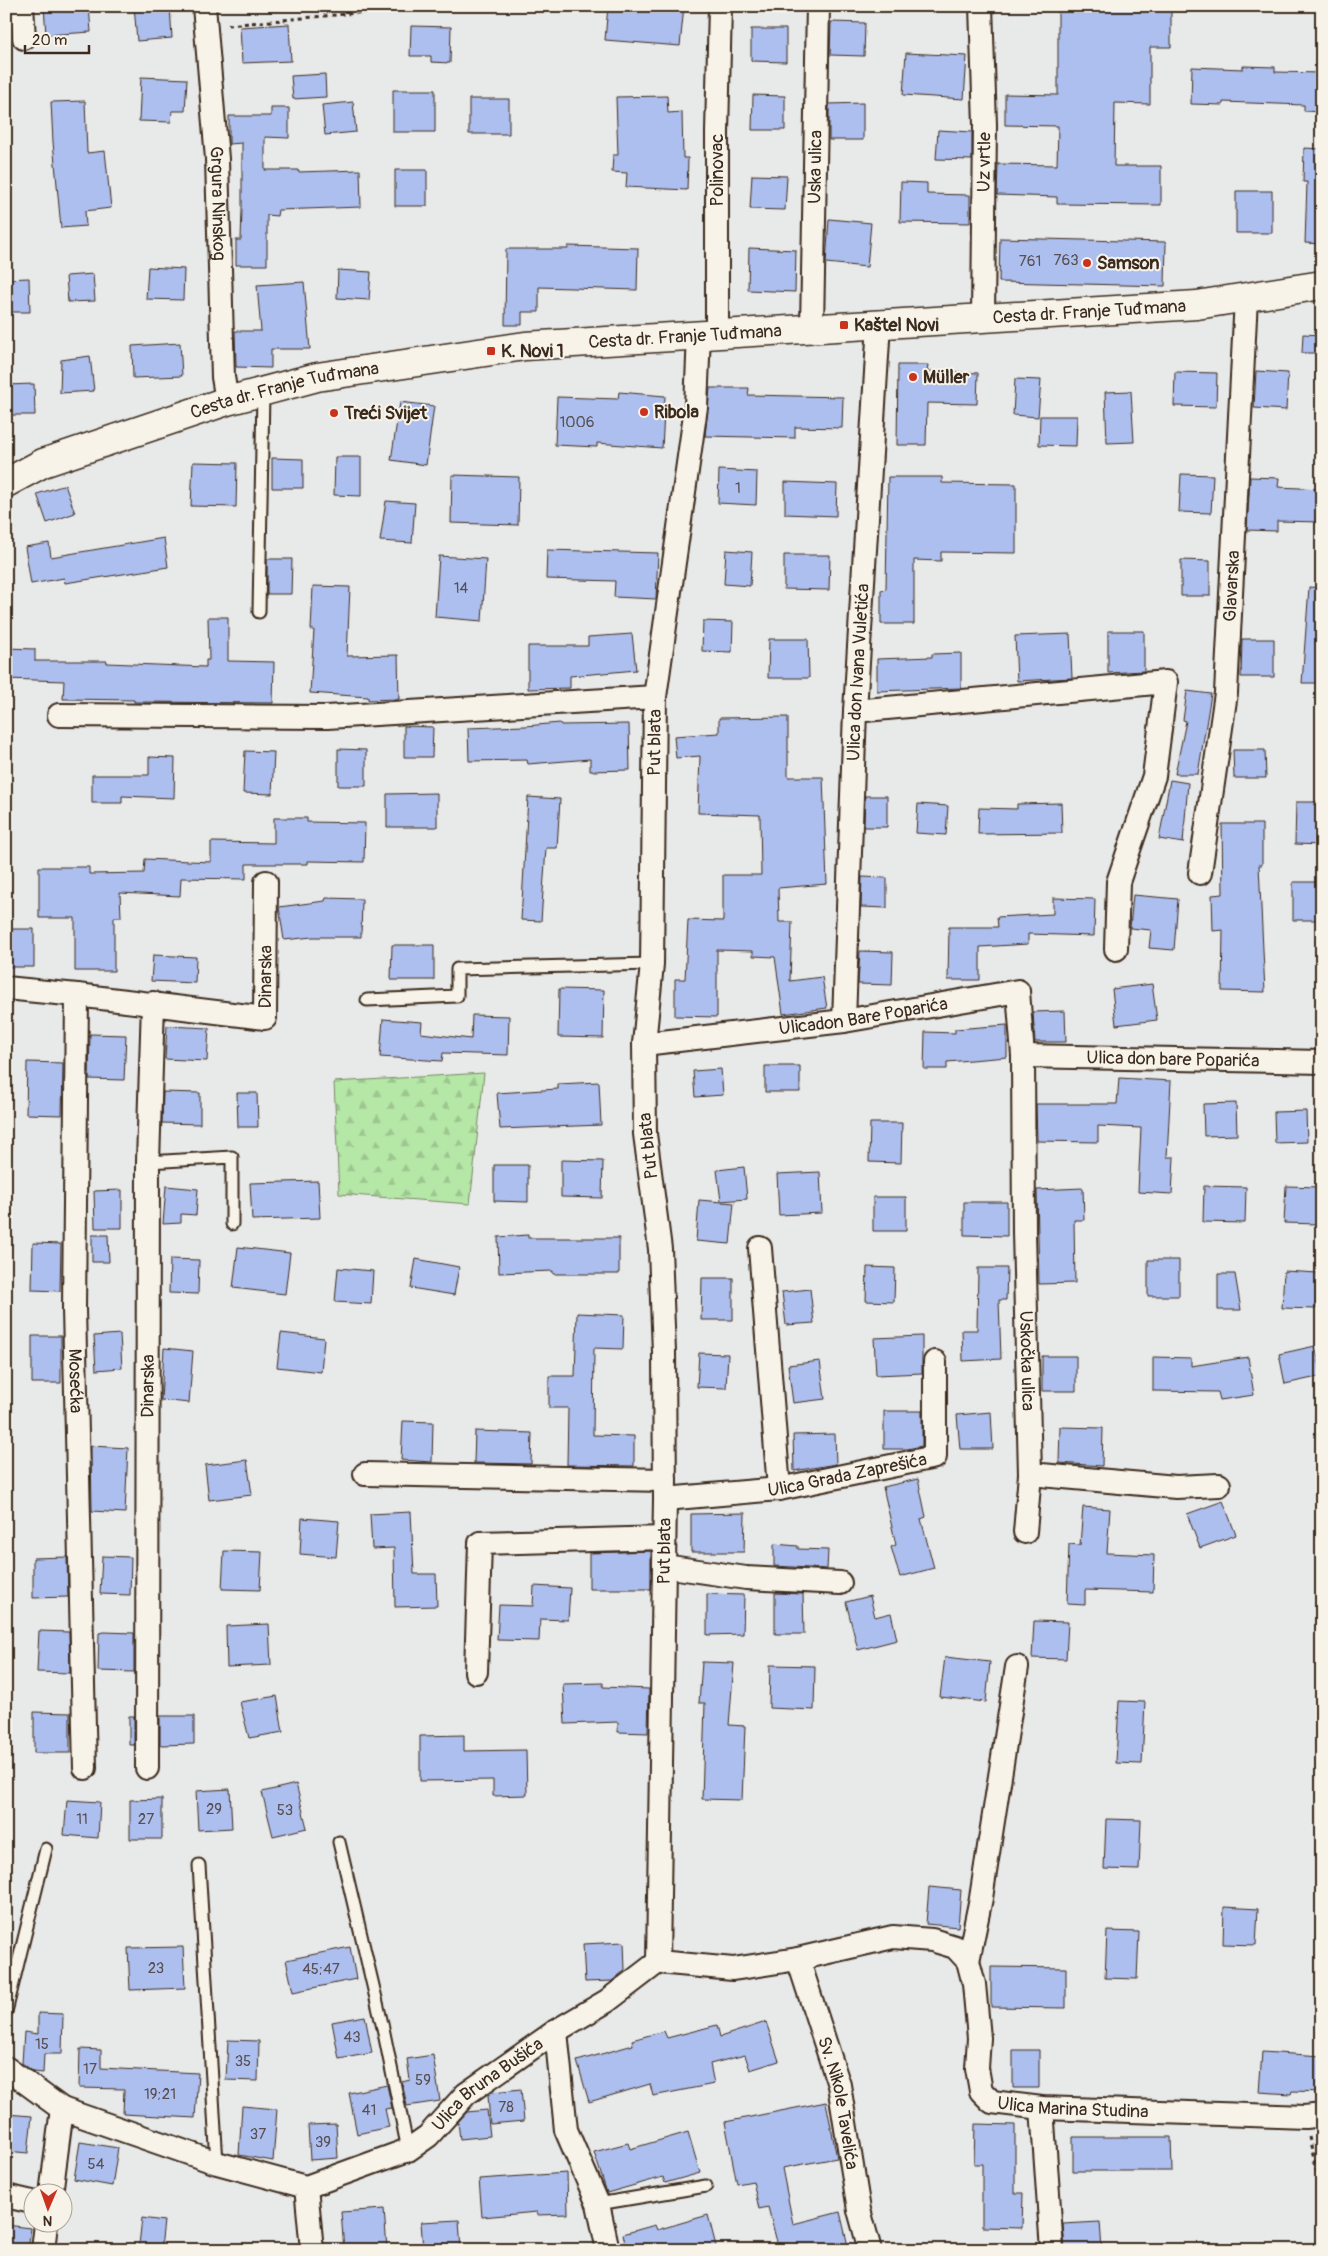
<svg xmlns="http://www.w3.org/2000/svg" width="1328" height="2256" viewBox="0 0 1328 2256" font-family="Pangolin,sans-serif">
<defs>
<pattern id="forest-firs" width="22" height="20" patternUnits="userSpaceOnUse" patternTransform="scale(1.25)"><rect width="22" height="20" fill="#b5e7a7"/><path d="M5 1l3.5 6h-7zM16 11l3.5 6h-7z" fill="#9dc68f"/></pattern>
</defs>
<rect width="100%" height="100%" fill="#e8e9e9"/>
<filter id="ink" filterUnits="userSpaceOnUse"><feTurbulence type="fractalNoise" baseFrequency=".02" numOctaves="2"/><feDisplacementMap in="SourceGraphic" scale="10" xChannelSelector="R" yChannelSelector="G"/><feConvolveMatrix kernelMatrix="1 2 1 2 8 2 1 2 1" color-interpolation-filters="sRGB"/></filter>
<g filter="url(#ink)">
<!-- forest -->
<path fill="url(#forest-firs)" stroke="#788862" d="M484 1073 470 1204 339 1194 334 1082Z"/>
<!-- building -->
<path fill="#adbfef" stroke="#3b2a1e" d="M44 6H89L91 32 46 35Z
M134 6H170L172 38 137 41Z
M608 6H684L680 46 605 40Z
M1058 6H1171V47H1150V104L1115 103 1114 166H1161V205L1057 204V197L997 195 998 164 1057 165 1058 126 1005 125V94L1058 95Z
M831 22 865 23 864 56 830 55Z
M289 24 291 61 242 63 240 27Z
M411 26 451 27 450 63 431 62V56H410Z
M751 29H786V62L751 61Z
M906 53 967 56 964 99 903 95Z
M1243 66 1275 67V72L1322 73V112L1304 111V105L1223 102V105L1191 104 1192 67 1243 69Z
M325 74 326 97 293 99 291 76Z
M141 77 187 79 185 111H172L171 122 139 121Z
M393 90H435V132H393Z
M753 95 785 96V130H752Z
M667 96 668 113 682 112 683 158H688L687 190 626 187 627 173 612 172 613 155H618L616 97Z
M469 99H509V134H469Z
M85 101 87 153 105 151 111 208 85 211 86 226 61 228 53 142 51 102Z
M353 102 356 132 325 135 322 105Z
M863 103V140H829V104Z
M271 108H289V138L265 137V170H298V172L360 170 361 207 278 210 277 216 267 215V265H236V240H241L242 209V143L229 144V116H271Z
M938 130 972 132V160L936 159Z
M1304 148 1322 149V244L1305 243 1307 182H1303Z
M395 170H427V206H395Z
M752 175 787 176 785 210 750 209Z
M901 182 927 183V194L970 195V223L900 222Z
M1236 191H1272V233H1236Z
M829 219 871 223 867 267 826 263Z
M1000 238 1166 242 1165 286 999 282Z
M568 246 638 248 637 290 539 287V312H522V325H505L506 249H568Z
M749 248 796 250 795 292 748 290Z
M148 267 184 269 183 300 146 299Z
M338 270 371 272 369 300 337 298Z
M93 274 95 301 68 302 66 276Z
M29 278 30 312H6V279Z
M304 282 310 349H271V368L236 367 235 331H261L257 285Z
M1303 334 1322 335V353H1302Z
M180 343 182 376 133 378 132 346Z
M90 356 94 391 60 393 61 360Z
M898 365H928L927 371 978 373 977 404 927 403 926 445H897Z
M1256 371 1288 373 1286 410 1254 408Z
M1175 372 1217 373 1216 407 1174 406Z
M1015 379 1041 380 1038 417 1013 415Z
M34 384 35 415H6V385Z
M710 388H749L748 395 843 397 842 428 795 427V438L705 436Z
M1131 391 1134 442 1107 443 1105 392Z
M619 392 665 396 662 448 597 443V447L555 445 557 397 618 399Z
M400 402 434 406 426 465 391 460Z
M1040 416H1077L1076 446 1039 445Z
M335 457H361V496L334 495Z
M272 458 303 459V488H272Z
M193 462 237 463 236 507 191 506Z
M719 470 757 472 756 505 718 503Z
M1181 474 1213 475 1211 513 1179 512Z
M452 475 519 477 518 525 451 523Z
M888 477H942V483L1016 484V553L941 552V561L914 560V624H881V590L886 589Z
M1250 477 1279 478 1278 487 1322 489V522L1277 521V531L1247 530Z
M785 482 837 484 836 516 785 514Z
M65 485 75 513 47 523 37 494Z
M386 501 415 503 412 543 380 541Z
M164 538 168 567 65 583 64 578 31 584 25 547 49 543 51 557Z
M547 550 658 553 656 599 614 597 615 581 546 579Z
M726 550 752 552 750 586 724 584Z
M784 555H830L829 590 784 589Z
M439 556 486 559 482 621 435 617Z
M267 559H292L291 594H267Z
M1181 560 1210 561V596H1181Z
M313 586 350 587 347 656 398 655 399 699 368 700V697L310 693 314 630H311Z
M1309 587 1322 588V683H1302Z
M208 617H228V661L274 662 273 703 134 702V700L63 699 64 681 6 679V648L35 649V661H107V663L206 667V660H209Z
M703 621 733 622 732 652 702 651Z
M1108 631H1144V671L1108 673Z
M632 634 636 670 570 676V688L528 689V646H588V637Z
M1070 634 1072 678 1017 681 1015 636Z
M769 639H808L809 678H768Z
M1242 639H1274V677H1241Z
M961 653V688L877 691V659L932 657V654Z
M1187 691 1211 694 1198 774H1175L1186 721 1183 720Z
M788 717V777H823L827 884 778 888 779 922H792L790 981 822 977 827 1008 783 1014 775 957 753 956V951L717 950V1017L675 1016V979H685L688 920 723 921V875H761L760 815 698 813 700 756 676 758 674 736 719 733V718Z
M560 723 561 725 629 724 630 770 590 771V759L528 764 527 760 469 761 468 728 525 726Z
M404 726 433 727 432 757H404Z
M338 749 366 750V786H338Z
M1233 750H1265L1266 778H1234Z
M245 751 274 752 272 794 243 793Z
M149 757 175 758 174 798 122 796V803H92V775H149Z
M1170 780 1188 783 1183 843 1159 839Z
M437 793V827H387V794Z
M865 796H887V827H864Z
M528 797 560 799 557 848H546L541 921 521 920Z
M1296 802H1322V845L1295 844Z
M1061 803 1062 833 978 834 979 808 1017 809V804Z
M918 804 948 806 946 835 916 833Z
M274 818H307V822L365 823 364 862 308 861V864H246V879L181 878 180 896 120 893 121 917H114V971H75V918H39V867H89V874L144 873 145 859 211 862V842L274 843Z
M1222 824H1262V865H1259L1265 992 1222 991 1223 930 1213 931 1212 895 1223 894Z
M862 877 887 878V908L861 907Z
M1293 882H1322V920H1293Z
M1133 895 1178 899 1174 950 1149 948 1151 930 1130 928Z
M326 898 362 899 361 937H312L284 940 279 907 325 901Z
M1053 898 1095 899 1094 936 1028 934V944L980 947V980H948L949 927H998L997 917 1053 914Z
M6 929H34V967H6Z
M392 945H434V980H391Z
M860 951 893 952 892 985 858 984Z
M153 955 196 957 195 983 151 981Z
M1152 984 1157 1020 1116 1025 1112 989Z
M559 989 604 990 603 1038 558 1037Z
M1065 1011 1066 1042H1035L1033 1012Z
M472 1015 509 1016 508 1055 443 1053 442 1061 380 1057 383 1019 422 1022 421 1033 471 1039Z
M1007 1025V1057L947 1062V1069H924L925 1032 955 1033V1029Z
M167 1026 209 1028 207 1061 165 1059Z
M90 1034 126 1035 124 1080 89 1079Z
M27 1062 63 1063 62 1115 26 1114Z
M765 1066H800V1092H765Z
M721 1069 723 1095 695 1097 693 1071Z
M1119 1078 1171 1081 1167 1157H1174L1172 1194 1138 1192 1141 1128 1098 1126V1142L1037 1141 1036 1104H1117Z
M599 1082 601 1125 500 1129 497 1093 558 1089V1084Z
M163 1092 200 1093V1124L162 1123Z
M237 1093H257L258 1127H238Z
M1236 1103 1237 1135 1204 1136 1203 1104Z
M1306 1111 1307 1142 1275 1143 1274 1112Z
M870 1123H902L901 1163 869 1162Z
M561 1160 603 1161 602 1198 561 1197Z
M494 1165H528V1202L494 1201Z
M744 1167 747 1199 721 1201 717 1170Z
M820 1172 822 1213 779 1215 777 1174Z
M318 1181 320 1218 252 1220 250 1183Z
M166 1186 198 1189 196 1215 181 1214V1223L163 1224Z
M1204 1186 1246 1187 1245 1223 1203 1222Z
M1286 1186 1319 1187 1318 1224 1284 1223Z
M1083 1188 1084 1220H1074L1075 1283 1039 1284 1037 1190Z
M122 1190V1228H95L94 1191Z
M873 1197H906V1231H873Z
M699 1200 734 1203 730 1244 696 1241Z
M964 1202H1007V1236L964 1235Z
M92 1235H108L109 1262H92Z
M528 1235V1238H619V1274H553V1271L499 1273 498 1237Z
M33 1243 61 1244 60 1291 32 1290Z
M238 1247 290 1253 285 1294 233 1288Z
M170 1259 199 1260 198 1294 169 1293Z
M416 1259 459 1267 454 1295 411 1288Z
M1148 1260H1179V1296H1148Z
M867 1267 895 1268 894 1302 866 1301Z
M338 1268 373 1271 371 1304 335 1302Z
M978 1268H1007L1006 1300H999L1001 1359 963 1361 962 1330H977Z
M1284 1271 1318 1273 1316 1309 1282 1308Z
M1218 1274H1235L1241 1310H1218Z
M702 1278H733V1320H701Z
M810 1289 814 1323 786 1325 782 1292Z
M577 1313 624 1315 623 1349 594 1348 593 1435 634 1436V1466L567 1465 568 1408H549V1376H575Z
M281 1333 324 1338 321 1372 277 1367Z
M120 1334 122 1368 96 1370 94 1336Z
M32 1336H61V1383H32Z
M922 1336V1373L876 1375 874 1338Z
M1315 1346 1322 1376 1285 1384 1279 1354Z
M164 1348 193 1351 189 1403 161 1400Z
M699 1353 728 1354 726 1388 697 1387Z
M1042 1356H1076V1391H1042Z
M1153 1357 1191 1358V1366L1248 1357 1254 1395 1220 1400 1218 1392 1153 1391Z
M820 1361 825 1399 793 1403 788 1365Z
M884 1411H922V1446L907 1449H884Z
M991 1412 993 1449H960L957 1415Z
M403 1421 433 1422 432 1462 401 1460Z
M1060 1427 1103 1428 1102 1466 1059 1463Z
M475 1431 532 1433 531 1464 474 1463Z
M835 1434 836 1464 794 1471 793 1435Z
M91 1446 128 1448 125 1513 92 1511Z
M247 1460 252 1495 209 1500 205 1465Z
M918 1479 926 1517 921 1519 934 1568 900 1577 891 1547 896 1545 883 1487Z
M1223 1501 1236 1535 1200 1548 1187 1514Z
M1083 1507 1110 1509 1107 1553 1154 1555 1153 1592 1085 1590V1605L1067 1604 1069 1544 1080 1545Z
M411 1512 414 1574H436L437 1606 395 1607 394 1548 372 1549 370 1514Z
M745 1513 744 1552H691V1514Z
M302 1518 339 1521 336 1557 300 1554Z
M774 1544 798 1546V1549L828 1550 827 1569 774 1566Z
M224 1551 262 1552 260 1590 222 1589Z
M651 1551V1589H589V1553Z
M102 1556 131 1557 130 1595 100 1594Z
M67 1557 68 1597 33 1598V1558Z
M534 1586 570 1588 568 1620 540 1619 539 1641 497 1640 499 1605 533 1606Z
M775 1593 803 1594 804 1634H775Z
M707 1594 744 1595 743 1634 707 1635Z
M870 1596 875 1617 891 1613 897 1640 858 1650 846 1602Z
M1034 1621 1068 1622 1066 1659 1032 1658Z
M269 1624 271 1665 227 1667 226 1626Z
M39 1631 69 1632 70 1673 37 1672Z
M104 1632 134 1633V1672L98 1671 99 1633Z
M945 1657 990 1662 986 1702 940 1697Z
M702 1662 734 1663 729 1725 745 1726 742 1800 702 1799 705 1703H699Z
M770 1665 815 1666 814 1710 769 1708Z
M603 1683V1687L649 1689 648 1733 618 1732V1722L565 1724 563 1684Z
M277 1696 283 1732 249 1738 240 1702Z
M1119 1701 1145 1702 1142 1764 1116 1763Z
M34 1712 70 1713V1753H34Z
M129 1716H134V1745H129Z
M160 1716H194V1744L160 1745Z
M464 1735V1751L526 1750 527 1795 493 1796V1780L420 1781V1736Z
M296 1784 307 1828 273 1836 262 1792Z
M230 1789 232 1828 198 1830 196 1791Z
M162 1799V1839H130V1800Z
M67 1800 100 1802 98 1838 64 1835Z
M1106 1819 1141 1820 1139 1870 1104 1869Z
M929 1887 961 1890 958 1927 926 1924Z
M1224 1907 1258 1909 1256 1945 1223 1944Z
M1107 1931 1139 1932 1137 1979 1105 1978Z
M624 1942 625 1970 612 1981 585 1982 583 1944Z
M183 1947 185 1988 130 1990 128 1948Z
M350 1947 356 1979 293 1992 286 1960Z
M991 1967 1066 1968V2008L991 2007Z
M38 2013 63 2014 62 2054H44L43 2073 34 2072 22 2063 24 2032 38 2034Z
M365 2016 372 2053 339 2059 332 2022Z
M766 2022 779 2061 750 2070 745 2055 710 2064 714 2084 653 2096 650 2084 589 2102 577 2061 633 2045 632 2040 664 2031 667 2038 717 2025 720 2037Z
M228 2040 259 2041 258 2081 226 2080Z
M80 2049 101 2050V2068L198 2073 195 2118 123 2114 124 2089 79 2088Z
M1013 2050H1039V2088H1013Z
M1262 2052 1322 2056V2092L1292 2091 1291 2094 1259 2092Z
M433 2055 440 2101 407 2106 402 2082 410 2080 407 2059Z
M387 2085 392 2108 385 2109 389 2127 357 2134 349 2093Z
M521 2089 524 2121 490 2124 488 2095 492 2092Z
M826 2102 837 2158 782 2168 793 2224 840 2212 849 2250H779L768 2207 759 2209 753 2181 737 2184 725 2122Z
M242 2106 277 2109 273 2161 239 2155Z
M487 2110 490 2136 460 2139 458 2122 467 2112Z
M6 2114 32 2116 28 2153 6 2151Z
M336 2124 338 2158 310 2160 308 2125Z
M975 2124 1015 2125V2193H1023L1022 2228 982 2227V2164H974Z
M688 2132 700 2173 665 2183 663 2177 607 2193 594 2152 628 2143 630 2149Z
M1073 2137H1171L1172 2171H1073Z
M80 2142 118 2148 112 2186 74 2179Z
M567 2173 568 2214 537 2215V2212L482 2217 479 2179Z
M384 2209 387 2249 344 2250 341 2212Z
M708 2215 717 2250H627L623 2234 655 2225 657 2230Z
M142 2218 164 2221 161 2248 139 2245Z
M459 2220 461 2250H423L421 2222Z
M1100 2222 1102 2250H1065L1063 2224Z
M6 2225 31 2228 28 2250H6Z"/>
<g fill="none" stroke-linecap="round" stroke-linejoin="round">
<!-- lane casing -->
<g stroke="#3b2a1e" stroke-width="15">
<path id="lane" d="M259 612 263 392
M367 1000 457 996V969L652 964
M148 1162 232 1157V1224
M339 1842 383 2028 408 2150
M199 1865 217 2163
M6 2012 46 1849
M598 2204 706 2186"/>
</g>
<!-- street casing -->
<g stroke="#3b2a1e" stroke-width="26">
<g id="street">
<path d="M22 6 24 38"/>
<path id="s1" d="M204 6 217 159 223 377 227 401"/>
<path d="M981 6 985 125 983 318"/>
<path id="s2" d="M812 327 818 6"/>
<path d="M717 333V132L720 6"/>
<path d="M855 711 1166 682 1154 776 1118 882 1116 949"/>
<path d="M59 715 327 717 655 697"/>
<path id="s3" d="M1200 873 1226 693 1246 298"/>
<path id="s4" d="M6 988 77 995 265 1018 266 882"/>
<path id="s5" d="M77 995 74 1309 85 1768"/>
<path id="s6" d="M844 1021 855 711 879 324"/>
<path id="s7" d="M644 1044 844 1021 1018 991 1023 1056 1024 1232 1030 1474 1176 1487 1219 1485"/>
<path id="s8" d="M1023 1056 1322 1062"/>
<path d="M760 1248 779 1489"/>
<path d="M365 1474 665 1480"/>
<path id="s9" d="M665 1499 779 1489 935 1457V1362"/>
<path d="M1025 1532 1030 1474"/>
<path d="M664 1566 746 1578 840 1583"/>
<path d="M476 1672 480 1543 664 1538"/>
<path id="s10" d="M147 1768 148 1162 153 1003"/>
<path id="s11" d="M798 1959 839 2085 859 2210 870 2250"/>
<path d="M968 1961 981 1898 1017 1667"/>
<path id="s12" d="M658 1962 665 1499 664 1352 660 1249 645 1134 644 1044 652 964 655 697 696 407 699 334"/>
<path id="s13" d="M658 1962 733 1969 798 1959 893 1937 932 1940 955 1947 968 1961 974 1984 979 2038 977 2068 981 2091 992 2102 1042 2108 1305 2117 1322 2115"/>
<path d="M556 2031 566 2130 598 2204 608 2250"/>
<path id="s14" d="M6 2068 62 2109 217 2163 306 2187 408 2150 428 2136 466 2094 556 2031 607 2001 658 1962"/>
<path d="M1042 2108 1052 2250"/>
<path d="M306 2187 312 2250"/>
<path d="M51 2194 62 2109"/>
<path d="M6 2196 32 2202"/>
<path d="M43 2250 46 2224"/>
</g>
</g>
<!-- secondary casing -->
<g stroke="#3b2a1e" stroke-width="31">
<g id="secondary">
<path id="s15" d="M6 483 43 463 227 401 317 377 525 346 1197 305 1322 285"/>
</g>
</g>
<!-- path -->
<path stroke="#3b2a1e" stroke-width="3" stroke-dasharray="4 4" stroke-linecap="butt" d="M228 25 378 11
M1309 2137 1322 2195"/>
<!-- lane -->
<use href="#lane" stroke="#f7f3e8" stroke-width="11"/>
<!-- street -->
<use href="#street" stroke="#f7f3e8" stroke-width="22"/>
<!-- secondary -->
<use href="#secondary" stroke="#f7f3e8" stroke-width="28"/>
</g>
</g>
<!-- markers -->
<g fill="#c8321e" stroke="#f7f3e8" stroke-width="2">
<circle cx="1087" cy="263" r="5"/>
<rect x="839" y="320" width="10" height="10" rx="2.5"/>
<rect x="486" y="346" width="10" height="10" rx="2.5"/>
<circle cx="913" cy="377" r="5"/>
<circle cx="644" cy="412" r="5"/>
<circle cx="334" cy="413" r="5"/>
</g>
<g text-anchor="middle" stroke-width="4" stroke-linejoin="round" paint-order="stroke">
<!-- number labels -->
<g font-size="15" fill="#584f52">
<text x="1066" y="265">763</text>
<text x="1030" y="266">761</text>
<text x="577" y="427">1006</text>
<text x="738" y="493">1</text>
<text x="461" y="593">14</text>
<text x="214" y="1814">29</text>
<text x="285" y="1815">53</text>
<text x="82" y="1824">11</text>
<text x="146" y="1824">27</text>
<text x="156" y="1973">23</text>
<text x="321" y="1974">45;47</text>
<text x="352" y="2042">43</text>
<text x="42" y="2049">15</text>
<text x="243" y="2066">35</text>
<text x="90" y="2074">17</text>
<text x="423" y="2085">59</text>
<text x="160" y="2099">19;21</text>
<text x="506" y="2112">78</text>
<text x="369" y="2115">41</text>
<text x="258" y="2139">37</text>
<text x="323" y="2147">39</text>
<text x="96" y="2169">54</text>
</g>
<!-- street labels -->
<g font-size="18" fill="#3b2a1e" stroke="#f7f3e8">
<text transform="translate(984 162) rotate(-89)" y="6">Uz vrtle</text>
<text dy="6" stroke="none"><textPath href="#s2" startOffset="160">Uska ulica</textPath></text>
<text transform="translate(717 170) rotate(-90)" y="6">Polinovac</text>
<text dy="6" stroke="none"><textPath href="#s1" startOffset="198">Grgura Ninskog</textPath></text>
<text dy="6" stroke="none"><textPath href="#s15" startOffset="1105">Cesta dr. Franje Tuđmana</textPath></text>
<text dy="6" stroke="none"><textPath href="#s15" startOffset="700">Cesta dr. Franje Tuđmana</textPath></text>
<text dy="6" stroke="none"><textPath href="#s15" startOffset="295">Cesta dr. Franje Tuđmana</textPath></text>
<text dy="6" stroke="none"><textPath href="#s3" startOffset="289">Glavarska</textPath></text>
<text dy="6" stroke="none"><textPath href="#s6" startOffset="349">Ulica don Ivana Vuletića</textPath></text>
<text dy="6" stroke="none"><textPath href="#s12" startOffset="1221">Put blata</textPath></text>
<text dy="6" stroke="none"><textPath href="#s4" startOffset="302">Dinarska</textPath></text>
<text dy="6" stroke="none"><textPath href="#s7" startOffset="221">Ulicadon Bare Poparića</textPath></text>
<text dy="6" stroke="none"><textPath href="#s8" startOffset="150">Ulica don bare Poparića</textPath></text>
<text transform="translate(648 1146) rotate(-96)" y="6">Put blata</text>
<text dy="6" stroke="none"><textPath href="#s7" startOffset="748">Uskočka ulica</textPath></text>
<text dy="6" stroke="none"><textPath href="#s5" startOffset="386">Mosećka</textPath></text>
<text dy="6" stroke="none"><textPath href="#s10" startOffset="382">Dinarska</textPath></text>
<text dy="6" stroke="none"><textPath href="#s9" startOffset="184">Ulica Grada Zaprešića</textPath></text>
<text dy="6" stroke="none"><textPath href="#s12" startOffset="411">Put blata</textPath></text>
<text dy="6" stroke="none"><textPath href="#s14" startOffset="538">Ulica Bruna Bušića</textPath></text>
<text dy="6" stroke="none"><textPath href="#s11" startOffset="150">Sv. Nikole Tavelića</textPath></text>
<text dy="6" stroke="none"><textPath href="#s13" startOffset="549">Ulica Marina Studina</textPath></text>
</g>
<!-- poi labels -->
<g font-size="18" font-weight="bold" fill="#3b2a1e" stroke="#f7f3e8" text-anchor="start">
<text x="1097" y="269">Samson</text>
<text x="854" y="331">Kaštel Novi</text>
<text x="501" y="357">K. Novi 1</text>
<text x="923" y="383">Müller</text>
<text x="654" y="418">Ribola</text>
<text x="344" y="419">Treći Svijet</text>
</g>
</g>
<!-- margin -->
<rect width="1328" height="2256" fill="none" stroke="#f7f3e8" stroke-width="25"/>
<rect x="12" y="12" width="1303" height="2231" fill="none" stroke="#3b2a1e" stroke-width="2" filter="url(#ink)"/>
<!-- north arrow -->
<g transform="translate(48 2208) rotate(182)"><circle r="24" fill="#f7f3e8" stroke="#aca397"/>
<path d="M0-4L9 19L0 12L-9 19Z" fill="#c8321e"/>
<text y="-8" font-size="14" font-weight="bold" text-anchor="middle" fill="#3b2a1e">N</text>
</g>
<!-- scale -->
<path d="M25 45v8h64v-8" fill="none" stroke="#3b2a1e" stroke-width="2.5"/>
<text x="32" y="45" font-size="15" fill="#3b2a1e" stroke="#f7f3e8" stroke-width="4" paint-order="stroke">20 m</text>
</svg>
